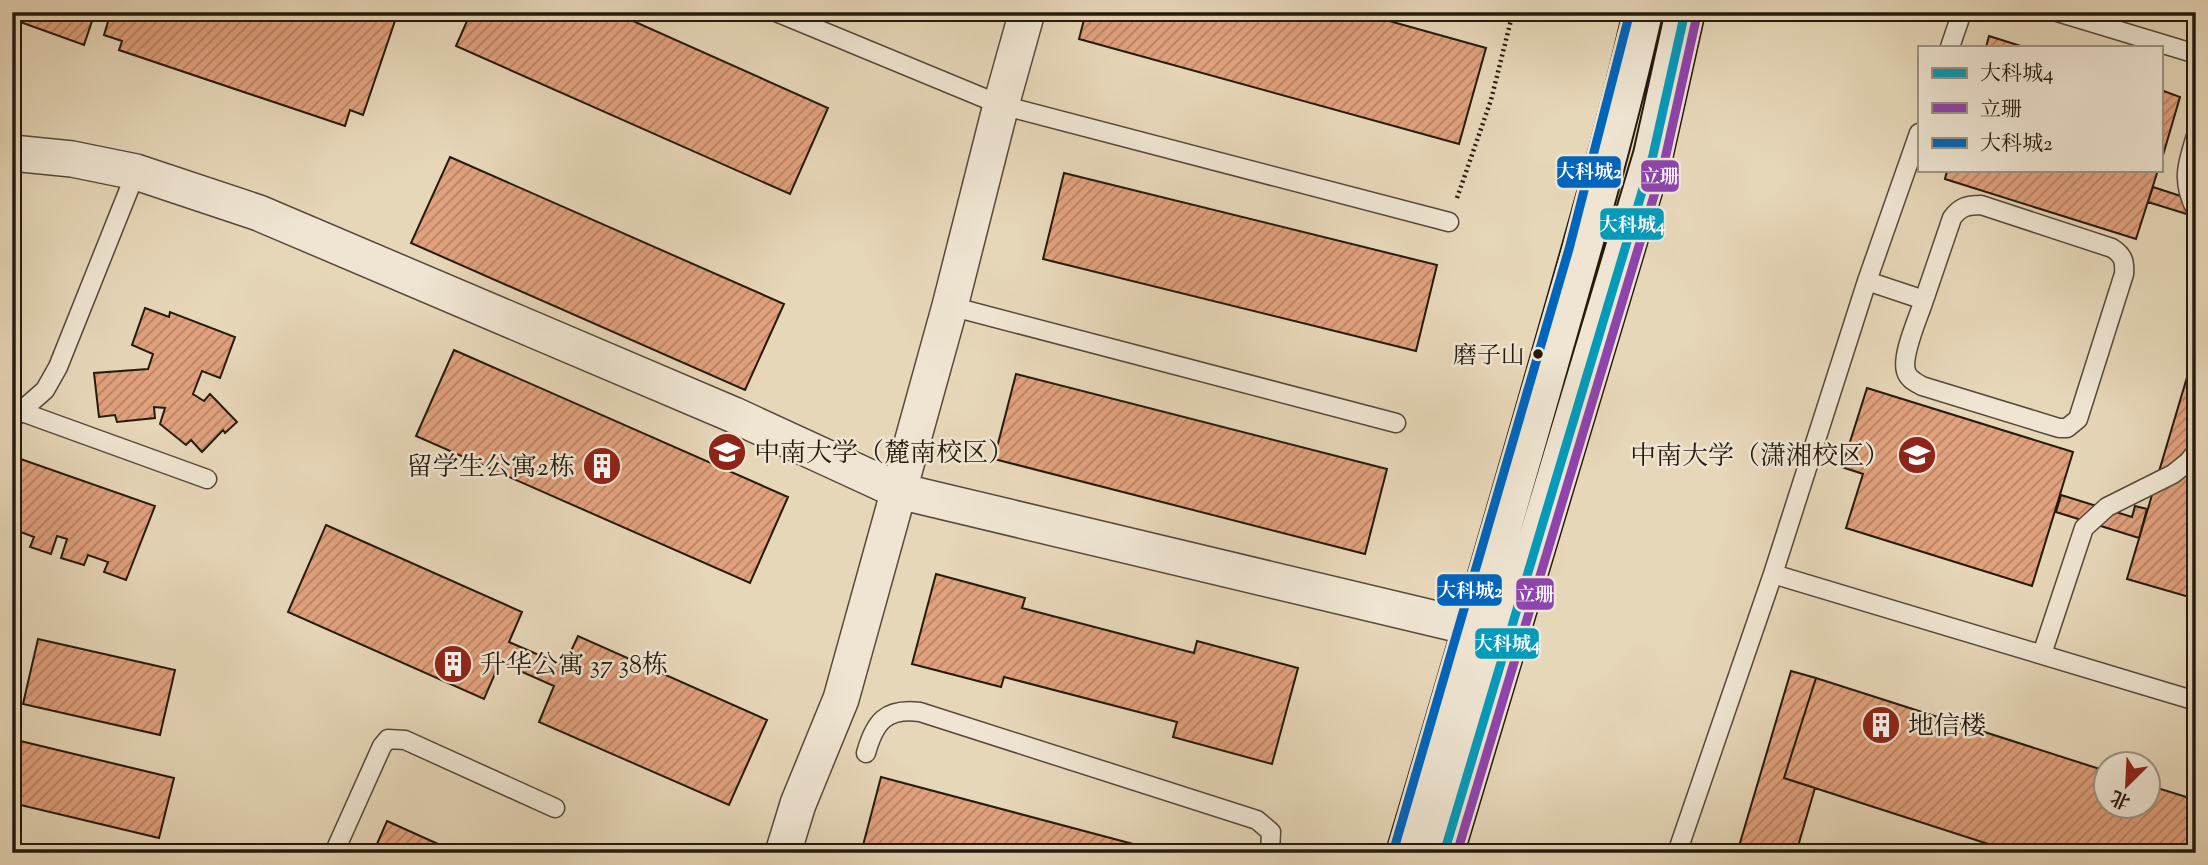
<svg xmlns="http://www.w3.org/2000/svg" width="2208" height="865" viewBox="0 0 2208 865" font-family="'Sorts Mill Goudy','Noto Serif SC',serif">
<defs>
<pattern id="building-hatch" width="6" height="6" patternUnits="userSpaceOnUse" patternTransform="scale(1.75)"><rect width="6" height="6" fill="#e1a17d"/><path d="M-1 1l2-2M0 6l6-6M5 7l2-2" fill="none" stroke="#b68265"/></pattern>
</defs>
<rect width="100%" height="100%" fill="#e7d7b9"/>
<filter id="stains"><feTurbulence type="fractalNoise" baseFrequency=".00286" numOctaves="4"/><feColorMatrix values="0 0 0 0 .2 0 0 0 0 .09 0 0 0 0 .02 0 0 0 .5 -.17"/></filter>
<radialGradient id="worn" r=".72"><stop offset=".6" stop-color="#630" stop-opacity="0"/><stop offset="1" stop-color="#630" stop-opacity=".3"/></radialGradient>
<!-- building -->
<path fill="url(#building-hatch)" stroke="#251a0d" stroke-width="2" d="M12 12H95L84 45 12 19Z
M111 12H398L363 115 350 110 345 126 119 50 122 41 104 35Z
M471 12H613L828 108 790 194 456 46Z
M1086 12H1357L1486 48 1459 144 1079 39Z
M1989 36 2024 47H1986Z
M2161 90 2180 97 2161 162Z
M450 157 784 304 745 390 411 243Z
M1947 170H2158L2136 239 1945 179Z
M1064 173 1437 265 1416 351 1043 259Z
M2153 187 2196 201V217L2148 202Z
M145 308 169 317 170 312 235 337 220 378 202 371 193 394 204 401 210 394 237 422 225 433 223 430 202 452 191 440 186 445 160 424 165 408 154 407 155 418 117 422 115 415 99 417 94 373 148 369 153 354 132 345Z
M2196 347V599L2127 579Z
M454 350 788 497 750 583 416 436Z
M1016 374 1387 469 1365 554 994 459Z
M1867 388 2073 452 2032 586 1846 528 1863 474 1842 467Z
M12 456 155 506 126 580 104 572 108 562 88 555 84 565 61 558 67 539 57 536 51 554 30 547 34 537 13 529 12 531Z
M2061 495 2132 517 2135 506 2147 509 2139 538 2056 512Z
M326 525 522 612 509 642 564 666 578 636 767 720 729 805 539 722 554 686 500 662 484 699 288 612Z
M936 574 1025 598 1022 608 1194 653 1197 641 1298 668 1272 764 1173 737 1177 722 1004 677 1001 687 912 664Z
M38 639 175 670 160 735 23 704Z
M1791 671 1816 678 1784 778 1815 788 1796 853H1737Z
M1816 678 2106 771V806H2148V785L2196 800V853H2016L1784 778Z
M12 739 174 778 159 838 12 803Z
M881 777 1167 853H861Z
M387 821 458 853H373Z"/>
<g fill="none" stroke-linecap="round" stroke-linejoin="round">
<!-- lane casing -->
<g stroke="#564938" stroke-width="21">
<path id="lane" d="M776 12 1001 105 1449 222
M2057 12 2196 54
M1950 47 1962 12
M2196 136C2187 164 2181 182 2196 210
M1867 281 1924 300C1919 316 1901 355 1906 371 1908 379 1915 382 1922 386L2059 428H2067L2078 419 2124 274C2125 261 2123 255 2112 248L1981 205C1967 205 1960 207 1952 218L1924 300
M950 306 1396 423
M22 412 207 479
M12 419 45 390 58 367 136 172
M1773 574 2196 701
M2042 654 2084 528 2107 507 2173 474 2188 462 2196 452
M866 753C875 721 886 708 920 712L1257 820 1271 832 1270 853
M334 853 382 746 388 739 405 740 555 808
M1677 853 1773 574 1867 281 1919 133"/>
</g>
<!-- street casing -->
<g stroke="#564938" stroke-width="38">
<path id="street" d="M12 153 72 159 136 172 259 213 734 415 899 491 1499 634
M783 853 798 804 841 699 950 306 1001 105 1027 12"/>
</g>
<!-- secondary casing -->
<g stroke="#251a0d" stroke-width="42">
<path id="secondary" d="M1406 853C1452 701 1496 548 1540 395 1576 268 1614 142 1643 12
M1444 853 1653 155 1685 12"/>
</g>
<!-- path -->
<path stroke="#251a0d" stroke-width="4.5" stroke-dasharray="2 3.5" stroke-linecap="butt" d="M1457 198 1491 100 1513 12"/>
<!-- lane -->
<use href="#lane" stroke="#efe5d2" stroke-width="18"/>
<!-- street -->
<use href="#street" stroke="#efe5d2" stroke-width="35"/>
<!-- secondary -->
<use href="#secondary" stroke="#efe5d2" stroke-width="38"/>
<!-- bus-1 casing -->
<g stroke="#efe5d2" stroke-width="14">
<path id="bus-1" d="M1444 853 1653 155 1685 12"/>
</g>
<!-- bus-2 casing -->
<g stroke="#efe5d2" stroke-width="14">
<path id="bus-2" d="M1457 853 1665 159 1697 15"/>
</g>
<!-- bus-3 casing -->
<g stroke="#efe5d2" stroke-width="14">
<path id="bus-3" d="M1394 849 1569 249 1630 12"/>
</g>
<!-- bus-1 -->
<use href="#bus-1" stroke="#049bbb" stroke-width="9"/>
<!-- bus-2 -->
<use href="#bus-2" stroke="#8e44ad" stroke-width="9"/>
<!-- bus-3 -->
<use href="#bus-3" stroke="#0065bd" stroke-width="9"/>
</g>
<!-- icons -->
<defs>
<g id="university-disc" transform="scale(2.0125)"><circle r="9.5" fill="#8f2418" stroke="#efe5d2"/><path d="M0-5L7-2L0 1L-7-2ZM-4 1L0 2.5L4 1V4Q0 6-4 4Z" fill="#fff"/></g>
<g id="building-disc" transform="scale(2.0125)"><circle r="9.5" fill="#8f2418" stroke="#efe5d2"/><path d="M-4-6H4V6H1V3H-1V6H-4ZM-2.5-4.3h1.7v1.8h-1.7ZM.8-4.3h1.7v1.8H.8ZM-2.5-1h1.7V.8h-1.7ZM.8-1h1.7V.8H.8Z" fill="#fff"/></g>
</defs>
<g fill-rule="evenodd">
<use href="#university-disc" x="727" y="452"/>
<use href="#university-disc" x="1917" y="455"/>
<use href="#building-disc" x="602" y="466"/>
<use href="#building-disc" x="453" y="664"/>
<use href="#building-disc" x="1881" y="725"/>
</g>
<!-- markers -->
<circle fill="#251a0d" stroke="#efe5d2" stroke-width="2.5" cx="1538" cy="354" r="6"/>
<g text-anchor="middle" stroke-width="5" stroke-linejoin="round" paint-order="stroke">
<!-- bus labels -->
<g font-size="24" fill="#251a0d" stroke="#efe5d2" text-anchor="end">
<text x="1525" y="363">磨子山</text>
</g>
<!-- poi labels -->
<g font-size="26" fill="#251a0d" stroke="#efe5d2" text-anchor="start">
<text x="754" y="461">中南大学（麓南校区）</text>
<text x="1890" y="464" text-anchor="end">中南大学（潇湘校区）</text>
<text x="575" y="475" text-anchor="end">留学生公寓2栋</text>
<text x="480" y="673">升华公寓 37 38栋</text>
<text x="1908" y="734">地信楼</text>
</g>
</g>
<g stroke="#efe5d2" stroke-width="2.5">
<rect x="1556" y="155" width="66" height="34" rx="7" fill="#0065bd"/>
<rect x="1640" y="159" width="40" height="34" rx="7" fill="#8e44ad"/>
<rect x="1599" y="207" width="66" height="34" rx="7" fill="#049bbb"/>
<rect x="1436" y="573" width="67" height="34" rx="7" fill="#0065bd"/>
<rect x="1515" y="577" width="40" height="34" rx="7" fill="#8e44ad"/>
<rect x="1474" y="627" width="66" height="33" rx="7" fill="#049bbb"/>
</g>
<g font-size="19" text-anchor="middle" font-weight="bold" fill="#fff">
<text x="1589" y="178">大科城2</text>
<text x="1660" y="183">立珊</text>
<text x="1632" y="231">大科城4</text>
<text x="1470" y="597">大科城2</text>
<text x="1535" y="601">立珊</text>
<text x="1507" y="650">大科城4</text>
</g>
<!-- margin -->
<rect width="2208" height="865" fill="none" stroke="#e7d7b9" stroke-width="42"/>
<rect x="14" y="14" width="2180" height="837" fill="none" stroke="#251a0d" stroke-width="3.5"/>
<rect x="21" y="21" width="2166" height="823" fill="none" stroke="#251a0d" stroke-width="2"/>
<!-- legend -->
<rect x="1918" y="46" width="245" height="126" fill="#efe5d2" stroke="#9e9483" stroke-width="2"/>
<rect x="1932" y="68" width="35" height="10" fill="#049bbb" stroke="#9e9483" stroke-width="2"/>
<text x="1980" y="80" font-size="21" fill="#251a0d">大科城4</text>
<rect x="1932" y="103" width="35" height="10" fill="#8e44ad" stroke="#9e9483" stroke-width="2"/>
<text x="1980" y="116" font-size="21" fill="#251a0d">立珊</text>
<rect x="1932" y="138" width="35" height="10" fill="#0065bd" stroke="#9e9483" stroke-width="2"/>
<text x="1980" y="150" font-size="21" fill="#251a0d">大科城2</text>
<!-- north arrow -->
<g transform="translate(2127 785) rotate(204)"><circle r="33" fill="#efe5d2" stroke="#9e9483" stroke-width="2"/>
<path d="M0-5L12 26L0 18L-12 26Z" fill="#8f2418"/>
<text y="-10" font-size="19" font-weight="bold" text-anchor="middle" fill="#251a0d">北</text>
</g>
<rect width="100%" height="100%" filter="url(#stains)"/>
<rect width="100%" height="100%" fill="url(#worn)"/>
</svg>
